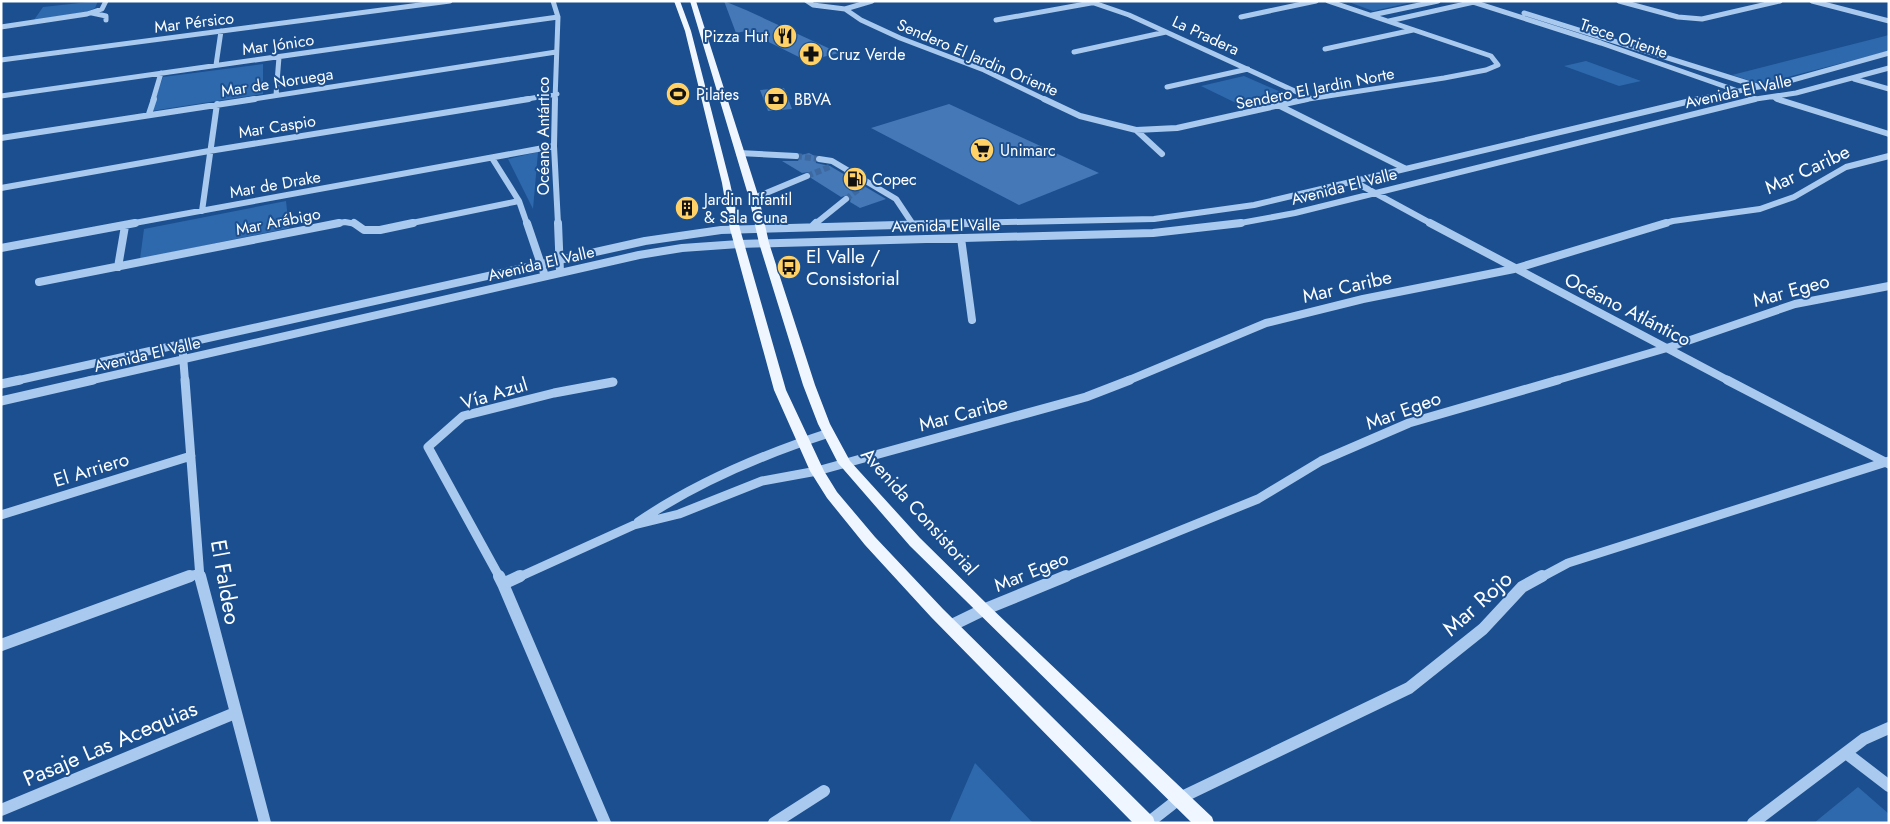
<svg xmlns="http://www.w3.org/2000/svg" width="1890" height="824" viewBox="0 0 1890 824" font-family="Jost,sans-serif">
<rect width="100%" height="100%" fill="#1b4f8f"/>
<!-- green -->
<path fill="#2e69ad" d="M98 1 95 8 86 12 34 20 43 7Z
M1346 1H1417L1373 11Z
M1889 35V51L1761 84 1732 75Z
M1586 61 1641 81 1619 86 1564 66Z
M263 64V94L151 111 163 77Z
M1244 76 1283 93 1238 104 1201 86Z
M538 152 533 209 508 159Z
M286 201 289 228 140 259 144 229Z
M975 763 1033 823H949Z
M1858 787 1889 814V823H1814Z"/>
<!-- building -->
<path fill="#4478b7" d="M724 1 746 10 839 53 807 61 746 31 736 33Z
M784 88 792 109 768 111 760 90Z
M949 104 1099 173 1019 205 871 128Z
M809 153 815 156 816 163 830 166 886 199 860 208 850 202 851 198 848 195 841 197 811 178 810 172 802 173 782 161H798L801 155Z"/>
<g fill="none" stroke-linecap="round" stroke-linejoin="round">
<!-- minor-tunnel -->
<path stroke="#3d69a0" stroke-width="6" stroke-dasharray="6 3" stroke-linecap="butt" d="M796 156 819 159
M807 176 832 166
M846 199 864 185"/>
<!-- minor-far4 -->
<path stroke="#a9c9ee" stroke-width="5" d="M553 1 558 17 555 100
M807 1 813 5 845 9 861 20 900 38 984 70 1046 100
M1088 1 1129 15 1310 98
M1470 1 1601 43 1735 90
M1619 1 1678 17 1702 19 1780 1
M1812 1 1889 21
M845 9 872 1
M92 13 106 16V20
M1524 13 1757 86
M1372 15 1438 1
M1241 17 1316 1
M996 20 1091 3
M1389 21 1474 2
M1 27 87 14 102 9 106 1
M1325 49 1413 30
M1074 52 1166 32
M1 60 450 1
M216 65 221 31
M1854 79 1889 89
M1167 87 1248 69
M276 95 279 57
M1 96 558 17
M1775 98 1781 100
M153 100 161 73
M247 100 556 52
M521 100 557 94
M1302 100 1444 78 1486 70 1498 65 1491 56 1328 1
M1694 100 1789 81 1889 53
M1749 100 1796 93 1889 68"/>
<!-- minor-far3 -->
<path stroke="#a9c9ee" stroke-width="6" d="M555 99 554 146 558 224
M1044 99 1080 116 1136 130 1162 154
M1777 99 1889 134
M1278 105 1404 168
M149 114 154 99
M1136 130 1177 128 1307 99
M1 138 255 99
M739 153 796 156
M492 158 519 201 527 224
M819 159 832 161 896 199 912 223
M1353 181 1432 224
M1 188 209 151 529 99
M754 198 807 176
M202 211 217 104
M129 224 554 146
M333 224 345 222 356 224
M407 224 519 201
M815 224 846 199
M916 224 1154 219 1254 205 1699 99
M1235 224 1295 213 1755 99
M1662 224 1673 221 1760 209 1794 197 1846 167 1889 156"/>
<!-- minor-far2 -->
<path stroke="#a9c9ee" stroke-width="8" d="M354 223 364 230H380L413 223
M527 223 545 276
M558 223 560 272
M1430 223 1729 381
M813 226 816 223
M961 238 972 320
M1 248 135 223
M118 267 125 226
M39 282 339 223
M182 343 185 381
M15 381 645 241 721 230 970 223
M88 381 639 255 682 248 739 244 1153 233 1241 223
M1127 381 1266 323 1363 299 1514 269 1666 223
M1554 381 1667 348 1795 304 1889 286"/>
<!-- minor-far1 -->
<path stroke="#a9c9ee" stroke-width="9" d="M185 380 200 578
M1727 380 1889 464
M1 384 20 380
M1 401 93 380
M1 515 191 456
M638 522C697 482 761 455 829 433
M186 578 199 573
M500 578 428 447 463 416 554 393 613 382
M517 578 634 525 679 514 762 481 817 471 1086 397 1130 380
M1063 578 1258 499 1321 461 1409 423 1558 380
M1540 578 1568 563 1889 461"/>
<!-- minor -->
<path stroke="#a9c9ee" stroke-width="12" d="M200 576 265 823
M499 576 503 584
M520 576 503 584 605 823
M950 626 983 610 1066 576
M1 645 190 576
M1846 753 1889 786
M1 810 235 713
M774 823 824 791
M1148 823 1180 798 1409 688 1483 629 1522 587 1542 576
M1753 823 1864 739 1889 728"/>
<!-- major -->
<path fill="#f0f6ff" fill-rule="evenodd" d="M674 1H680L691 31 730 183 740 229 786 390 824 471 837 492 875 537 943 609 1153 817 1155 823H1133L931 617 865 545 827 498 810 471 774 390 730 229 722 183 685 31Z
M690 1H696L759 198 769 243 815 385 830 424 850 461 920 538 989 606 1212 817 1214 823H1192L910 546 838 463 818 424 803 385 759 243 749 198Z"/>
</g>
<!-- icons -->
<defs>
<g id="restaurant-disc" transform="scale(1.25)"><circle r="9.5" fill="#ffd166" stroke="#1b4f8f"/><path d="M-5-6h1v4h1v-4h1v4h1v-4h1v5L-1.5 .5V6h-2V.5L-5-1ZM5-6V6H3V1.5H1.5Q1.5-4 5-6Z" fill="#111"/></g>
<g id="pharmacy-disc" transform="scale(1.25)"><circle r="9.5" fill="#ffd166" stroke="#1b4f8f"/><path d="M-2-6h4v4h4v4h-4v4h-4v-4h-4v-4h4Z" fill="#111"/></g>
<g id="stadium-disc" transform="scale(1.25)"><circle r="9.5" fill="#ffd166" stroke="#1b4f8f"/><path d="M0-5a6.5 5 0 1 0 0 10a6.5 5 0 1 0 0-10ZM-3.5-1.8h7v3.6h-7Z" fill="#111"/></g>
<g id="bank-disc" transform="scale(1.25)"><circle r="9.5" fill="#ffd166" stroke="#1b4f8f"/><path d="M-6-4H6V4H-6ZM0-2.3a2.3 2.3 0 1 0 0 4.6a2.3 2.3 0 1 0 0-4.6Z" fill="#111"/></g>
<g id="supermarket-disc" transform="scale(1.25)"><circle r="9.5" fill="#ffd166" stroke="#1b4f8f"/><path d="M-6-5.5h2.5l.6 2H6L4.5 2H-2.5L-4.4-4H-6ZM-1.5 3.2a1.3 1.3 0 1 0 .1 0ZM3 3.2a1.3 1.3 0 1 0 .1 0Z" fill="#111"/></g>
<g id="fuel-disc" transform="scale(1.25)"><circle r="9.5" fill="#ffd166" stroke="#1b4f8f"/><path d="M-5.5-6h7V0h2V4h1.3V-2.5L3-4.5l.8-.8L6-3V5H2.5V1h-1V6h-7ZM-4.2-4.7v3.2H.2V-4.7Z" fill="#111"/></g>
<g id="building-disc" transform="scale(1.25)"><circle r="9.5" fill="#ffd166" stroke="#1b4f8f"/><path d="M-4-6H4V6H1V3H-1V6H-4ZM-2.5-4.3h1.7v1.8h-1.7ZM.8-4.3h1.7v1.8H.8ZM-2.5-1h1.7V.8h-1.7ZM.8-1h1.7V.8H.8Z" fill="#111"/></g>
<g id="bus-disc" transform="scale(1.25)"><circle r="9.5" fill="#ffd166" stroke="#1b4f8f"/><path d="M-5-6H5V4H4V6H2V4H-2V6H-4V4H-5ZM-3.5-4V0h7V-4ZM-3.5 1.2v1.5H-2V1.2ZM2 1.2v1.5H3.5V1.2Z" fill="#111"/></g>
</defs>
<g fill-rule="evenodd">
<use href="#restaurant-disc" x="785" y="36"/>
<use href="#pharmacy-disc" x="811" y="54"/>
<use href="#stadium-disc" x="678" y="94"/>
<use href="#bank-disc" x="776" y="99"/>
<use href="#supermarket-disc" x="982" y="150"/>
<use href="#fuel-disc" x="855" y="179"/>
<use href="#building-disc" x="687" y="208"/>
<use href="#bus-disc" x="789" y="267"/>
</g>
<g text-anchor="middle" stroke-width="4" stroke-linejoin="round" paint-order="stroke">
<!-- far-street labels -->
<g font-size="16" fill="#fff" stroke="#1b4f8f">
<text transform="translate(194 22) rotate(-7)" y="6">Mar Pérsico</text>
<text transform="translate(1206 35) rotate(25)" y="6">La Pradera</text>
<text transform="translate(1624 38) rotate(19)" y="6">Trece Oriente</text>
<text transform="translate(278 44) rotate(-8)" y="6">Mar Jónico</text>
<text transform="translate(978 57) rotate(23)" y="6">Sendero El Jardin Oriente</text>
<text transform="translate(277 82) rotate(-9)" y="6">Mar de Noruega</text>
<text transform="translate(1315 88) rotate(-11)" y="6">Sendero El Jardin Norte</text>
<text transform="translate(1738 91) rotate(-12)" y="6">Avenida El Valle</text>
<text transform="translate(277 126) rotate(-9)" y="6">Mar Caspio</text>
<text transform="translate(543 136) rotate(-90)" y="6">Océano Antártico</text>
<text transform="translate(275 184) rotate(-10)" y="6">Mar de Drake</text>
<text transform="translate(1344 186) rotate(-14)" y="6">Avenida El Valle</text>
<text transform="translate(278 221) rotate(-11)" y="6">Mar Arábigo</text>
<text transform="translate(946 225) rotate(-1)" y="6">Avenida El Valle</text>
<text transform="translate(541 263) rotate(-13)" y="6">Avenida El Valle</text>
<text transform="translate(147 354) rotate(-13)" y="6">Avenida El Valle</text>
</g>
<!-- far-poi labels -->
<g font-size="16" fill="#fff" stroke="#1b4f8f" text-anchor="start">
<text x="768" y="42" text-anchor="end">Pizza Hut</text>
<text x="828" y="60">Cruz Verde</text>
<text x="696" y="100">Pilates</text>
<text x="794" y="105">BBVA</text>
<text x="1000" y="156">Unimarc</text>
<text x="872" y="185">Copec</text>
<text x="704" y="205">Jardin Infantil<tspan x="704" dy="18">&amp; Sala Cuna</tspan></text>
</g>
<!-- street labels -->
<g font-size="19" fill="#fff" stroke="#1b4f8f">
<text transform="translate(1807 169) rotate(-25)" y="7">Mar Caribe</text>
<text transform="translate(1347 286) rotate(-13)" y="7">Mar Caribe</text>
<text transform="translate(1791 290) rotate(-15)" y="7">Mar Egeo</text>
<text transform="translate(1628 309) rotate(27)" y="7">Océano Atlántico</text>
<text transform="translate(494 393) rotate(-17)" y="7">Vía Azul</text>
<text transform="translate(1403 410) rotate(-20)" y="7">Mar Egeo</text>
<text transform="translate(963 413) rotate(-15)" y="7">Mar Caribe</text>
<text transform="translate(91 469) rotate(-17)" y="7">El Arriero</text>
<text transform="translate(920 511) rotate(48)" y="7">Avenida Consistorial</text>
<text transform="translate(1031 571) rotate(-22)" y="7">Mar Egeo</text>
</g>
<!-- poi labels -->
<g font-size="19" fill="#fff" stroke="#1b4f8f" text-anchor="start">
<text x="806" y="263">El Valle /<tspan x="806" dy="22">Consistorial</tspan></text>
</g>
<!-- near-street labels -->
<g font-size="22" fill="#fff" stroke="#1b4f8f">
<text transform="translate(226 582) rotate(80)" y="8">El Faldeo</text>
<text transform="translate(1477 603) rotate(-42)" y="8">Mar Rojo</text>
<text transform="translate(110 743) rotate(-23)" y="8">Pasaje Las Acequias</text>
</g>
</g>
<!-- border -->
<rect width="1890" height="824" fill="none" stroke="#ffffff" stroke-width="5"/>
</svg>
